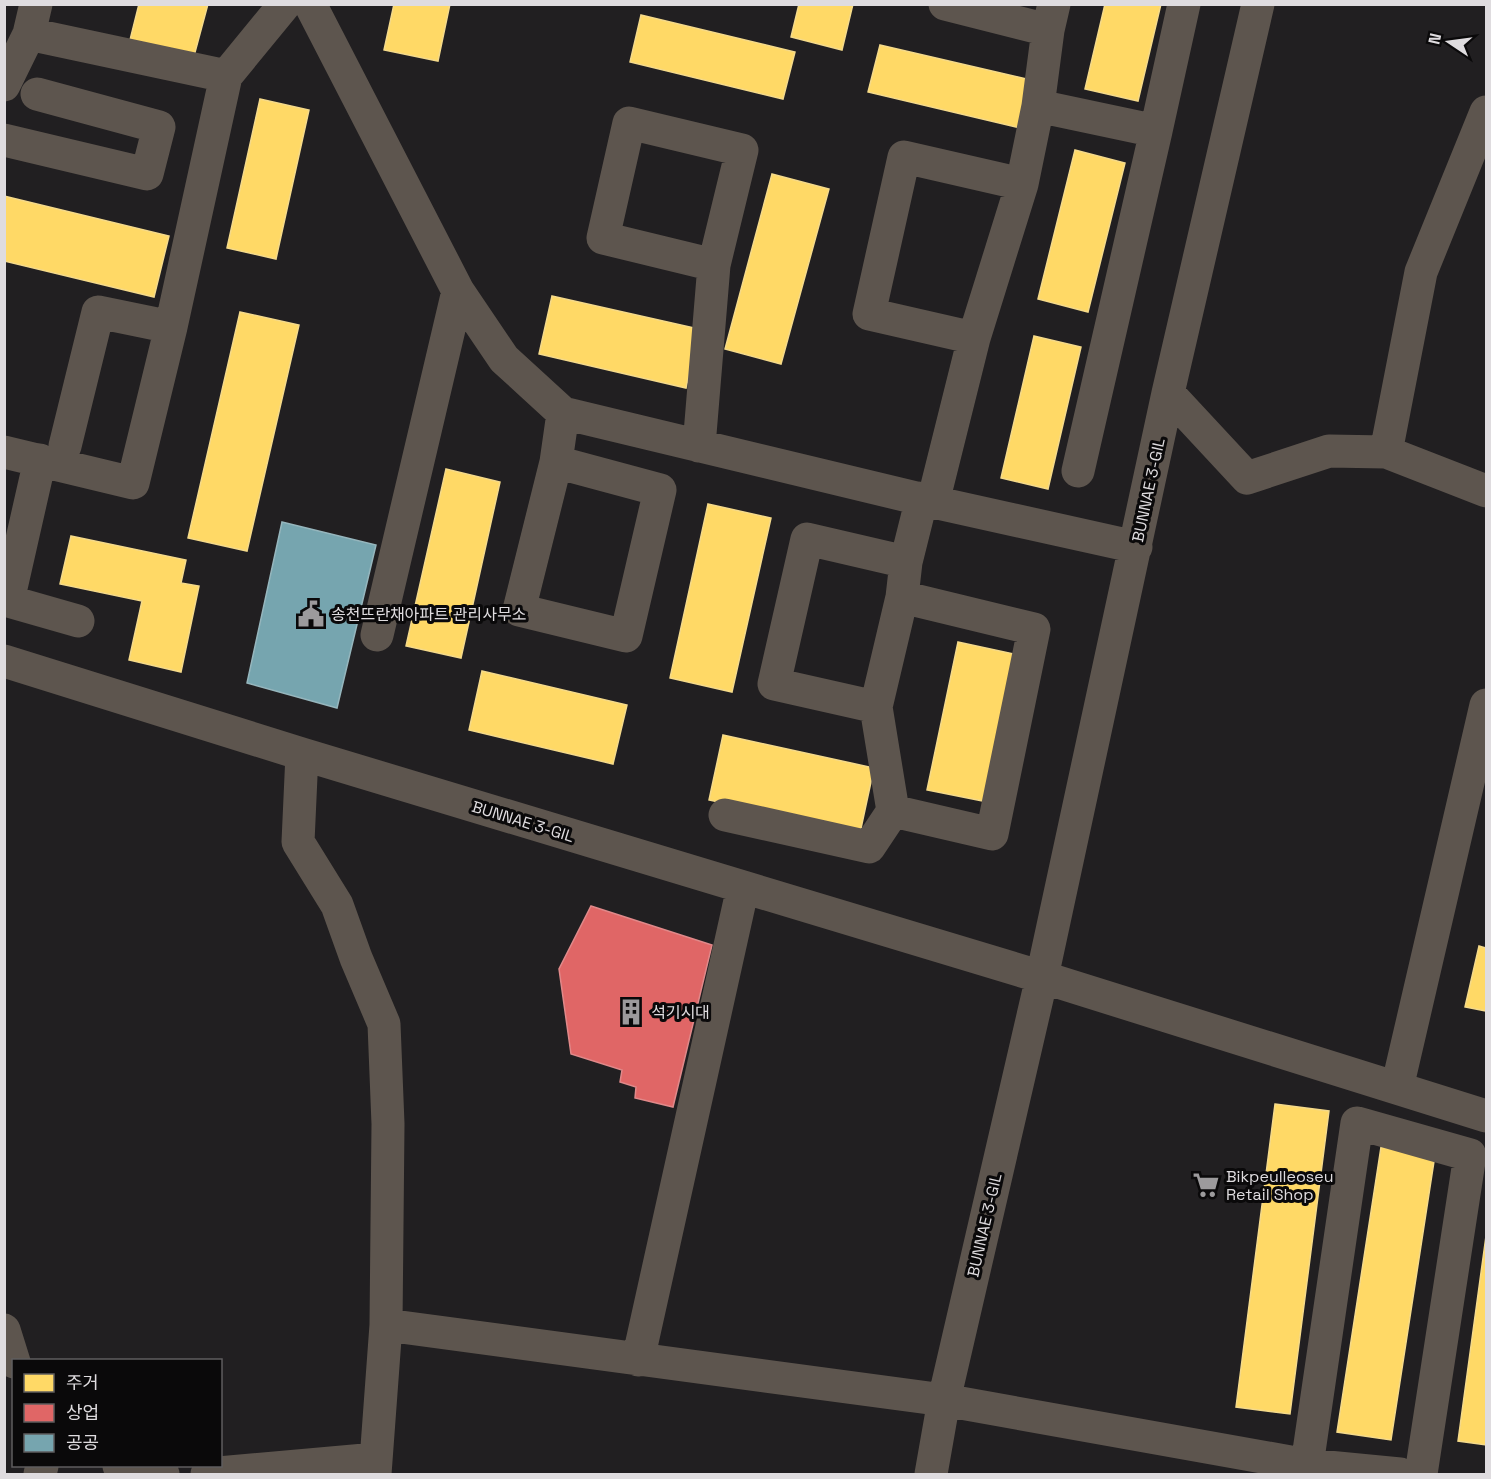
<svg xmlns="http://www.w3.org/2000/svg" width="1491" height="1479" viewBox="0 0 1491 1479" font-family="'Space Grotesk','Noto Sans KR',sans-serif">
<rect width="100%" height="100%" fill="#211f21"/>
<!-- homes -->
<path fill="#ffd966" stroke="#f5da8a" stroke-width="1.5" d="M139 4H208L194 56 130 40Z
M394 4H450L438 61 384 50Z
M799 4H853L842 50 791 37Z
M1105 4H1161L1138 101 1085 89Z
M641 15 795 52 783 99 630 62Z
M880 45 1031 80 1020 128 868 92Z
M260 99 309 110 276 259 227 248Z
M1075 150 1125 163 1088 312 1038 299Z
M772 174 829 189 781 364 725 349Z
M4 196 169 236 154 297 4 261Z
M552 296 699 329 686 388 539 354Z
M240 312 299 325 247 551 188 538Z
M1034 336 1081 347 1048 489 1001 478Z
M446 469 500 482 461 658 406 646Z
M708 504 771 518 732 692 670 678Z
M71 536 186 560 181 583 199 586 181 672 129 660 142 601 60 584Z
M958 642 1014 654 983 801 927 790Z
M482 671 627 705 613 764 469 730Z
M723 735 874 768 860 833 709 800Z
M1479 946 1486 948V1011L1465 1007Z
M1275 1104 1329 1111 1290 1414 1236 1407Z
M1381 1147 1435 1155 1391 1440 1337 1432Z
M1486 1236V1445L1458 1441Z"/>
<!-- shops -->
<path fill="#e06666" stroke="#e0898a" stroke-width="1.5" d="M591 906 712 945 673 1107 635 1098 636 1087 620 1082 622 1070 571 1054 559 969Z"/>
<!-- public -->
<path fill="#76a5af" stroke="#96b6bd" stroke-width="1.5" d="M282 522 376 545 337 708 247 683Z"/>
<g fill="none" stroke-linecap="round" stroke-linejoin="round">
<!-- minor -->
<path stroke="#5d554e" stroke-width="33" d="M310 4 458 291 504 359 563 413 933 502 1136 547
M945 4 1048 30
M29 34 226 76
M4 85 29 34 36 4
M1038 106 1156 131 1078 471
M1156 131 1184 4
M4 140 147 174 159 127 37 94
M974 338 869 314 904 157 1022 184
M1168 393 1247 478 1329 451 1386 452 1486 491
M65 446 98 312 171 327
M699 446 714 265 742 150 629 123 603 238 714 265
M4 452 133 483 171 327 226 76 285 4
M1386 452 1421 272 1486 112
M40 460 8 601 78 621
M556 462 660 490 626 636 519 610 556 462 563 413
M933 502 974 338 1022 184 1038 106 1048 30 1054 4
M906 562 807 539 774 684 876 707 902 597 906 562 922 498
M377 635 458 291
M4 661 302 754 1042 977 1486 1116
M876 707 893 811 992 834 1034 629 902 597
M302 754 298 842 337 905 356 958 384 1024 388 1124 386 1325 375 1474
M725 815 869 847 893 811
M1397 1088 1486 705
M386 1325 944 1400 1307 1465 1400 1474
M4 1330 14 1362
M638 1360 743 887
M1307 1465 1357 1123 1470 1155 1421 1474
M119 1466 163 1474
M40 1474 42 1466
M207 1474 376 1459
M931 1474 944 1400 1042 977 1168 393 1258 4"/>
</g>
<!-- icons -->
<defs>
<g id="civic-bare" transform="scale(2.07)"><path d="M-.6-6.5H3V-4.5H.6V-3L4-1V1h2V6H-6V1h2V-1L-.6-3ZM-1.2 2.5V6h2.4V2.5Z" fill="#9c9a9c" stroke="#0a090a" stroke-width="2.5" paint-order="stroke"/></g>
<g id="building-bare" transform="scale(2.07)"><path d="M-4-6H4V6H1V3H-1V6H-4ZM-2.5-4.3h1.7v1.8h-1.7ZM.8-4.3h1.7v1.8H.8ZM-2.5-1h1.7V.8h-1.7ZM.8-1h1.7V.8H.8Z" fill="#9c9a9c" stroke="#0a090a" stroke-width="2.5" paint-order="stroke"/></g>
<g id="supermarket-bare" transform="scale(2.07)"><path d="M-6-5.5h2.5l.6 2H6L4.5 2H-2.5L-4.4-4H-6ZM-1.5 3.2a1.3 1.3 0 1 0 .1 0ZM3 3.2a1.3 1.3 0 1 0 .1 0Z" fill="#9c9a9c" stroke="#0a090a" stroke-width="2.5" paint-order="stroke"/></g>
</defs>
<g fill-rule="evenodd">
<use href="#civic-bare" x="311" y="614"/>
<use href="#building-bare" x="631" y="1012"/>
<use href="#supermarket-bare" x="1206" y="1185"/>
</g>
<g text-anchor="middle" stroke-width="6" stroke-linejoin="round" paint-order="stroke">
<!-- street labels -->
<g font-size="16" fill="#dfdcdf" stroke="#0a090a">
<text transform="translate(1148 490) rotate(-78)" y="6">BUNNAE 3-GIL</text>
<text transform="translate(523 821) rotate(17)" y="6">BUNNAE 3-GIL</text>
<text transform="translate(984 1225) rotate(-77)" y="6">BUNNAE 3-GIL</text>
</g>
<!-- poi labels -->
<g font-size="16" fill="#dfdcdf" stroke="#0a090a" text-anchor="start">
<text x="331" y="620">송천뜨란채아파트 관리사무소</text>
<text x="651" y="1018">석기시대</text>
<text x="1226" y="1182">Bikpeulleoseu<tspan x="1226" dy="18">Retail Shop</tspan></text>
</g>
</g>
<!-- border -->
<rect width="1491" height="1479" fill="none" stroke="#dfdcdf" stroke-width="12"/>
<!-- legend -->
<rect x="12" y="1359" width="210" height="108" fill="#0a090a" stroke="#5f5d5f" stroke-width="1.5"/>
<rect x="24" y="1374" width="30" height="18" fill="#ffd966" stroke="#5f5d5f" stroke-width="1.5"/>
<text x="66" y="1389" font-size="18" fill="#dfdcdf">주거</text>
<rect x="24" y="1404" width="30" height="18" fill="#e06666" stroke="#5f5d5f" stroke-width="1.5"/>
<text x="66" y="1419" font-size="18" fill="#dfdcdf">상업</text>
<rect x="24" y="1434" width="30" height="18" fill="#76a5af" stroke="#5f5d5f" stroke-width="1.5"/>
<text x="66" y="1449" font-size="18" fill="#dfdcdf">공공</text>
<!-- north arrow -->
<g transform="translate(1449 42) rotate(283)" stroke="#0a090a" stroke-width="4.5" paint-order="stroke">
<path d="M0-4.5L10 22L0 15L-10 22Z" fill="#dfdcdf"/>
<text y="-9" font-size="16" font-weight="bold" text-anchor="middle" fill="#dfdcdf">N</text>
</g>
</svg>
